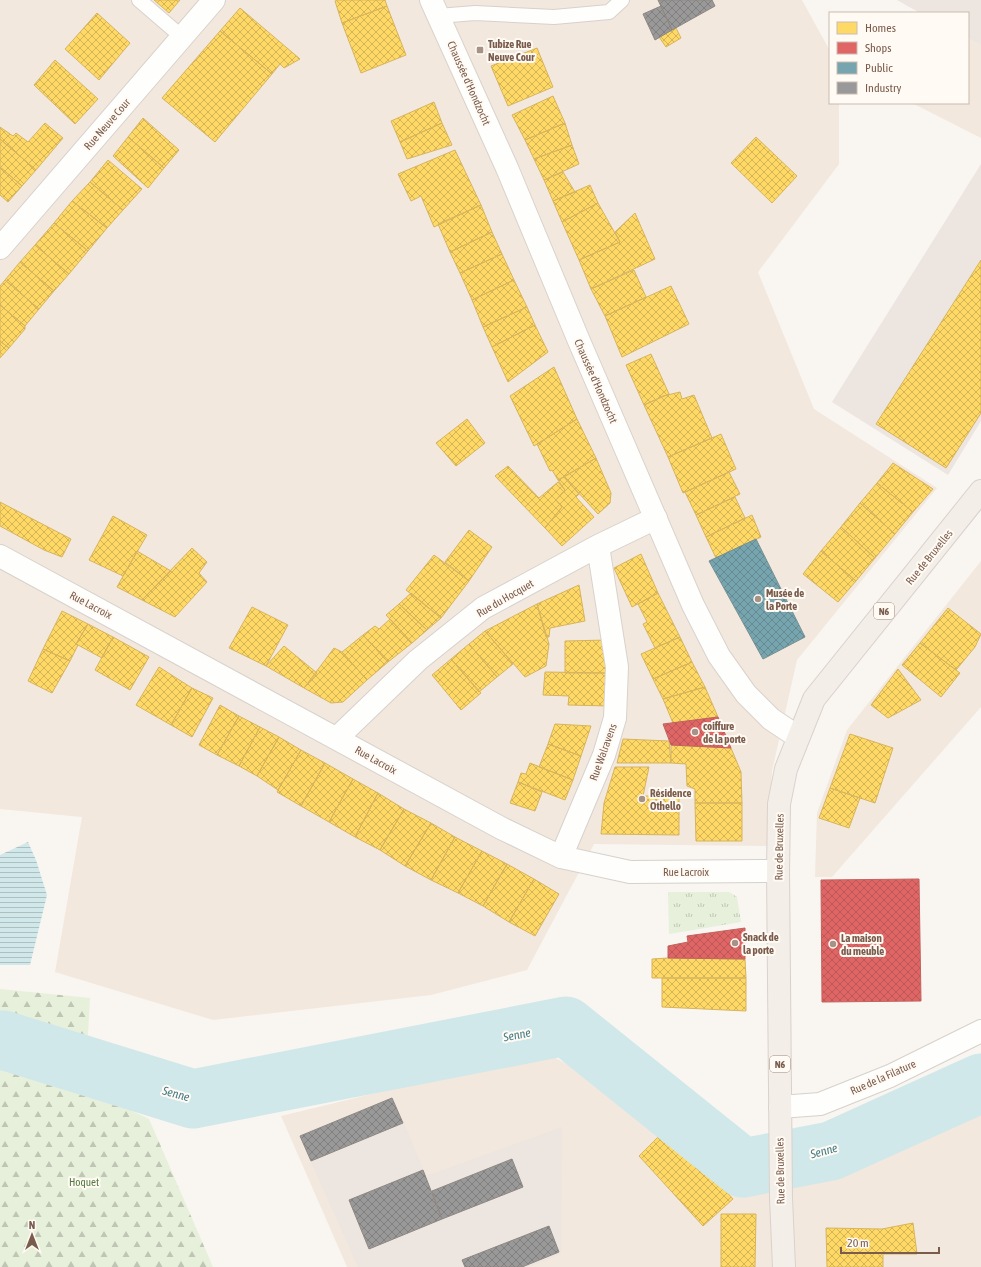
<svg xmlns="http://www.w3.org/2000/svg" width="981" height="1267" viewBox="0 0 981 1267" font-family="'Asap Condensed',sans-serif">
<defs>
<pattern id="forest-firs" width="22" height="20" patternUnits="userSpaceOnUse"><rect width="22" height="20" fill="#e7f0db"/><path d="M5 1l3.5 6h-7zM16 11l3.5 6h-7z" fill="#c0c6b4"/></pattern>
<pattern id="park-tufts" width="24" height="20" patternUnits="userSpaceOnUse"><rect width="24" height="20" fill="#e7f0db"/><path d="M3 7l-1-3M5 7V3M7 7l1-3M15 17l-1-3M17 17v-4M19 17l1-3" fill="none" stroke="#c0c6b4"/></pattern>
<pattern id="water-rules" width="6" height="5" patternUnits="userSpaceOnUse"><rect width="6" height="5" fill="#d0e8ea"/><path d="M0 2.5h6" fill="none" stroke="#aebfc0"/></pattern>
<pattern id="homes-cross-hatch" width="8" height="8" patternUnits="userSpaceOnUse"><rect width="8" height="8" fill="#ffd966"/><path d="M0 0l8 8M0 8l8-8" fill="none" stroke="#d3b356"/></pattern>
<pattern id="shops-cross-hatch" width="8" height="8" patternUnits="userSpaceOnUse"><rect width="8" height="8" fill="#e06666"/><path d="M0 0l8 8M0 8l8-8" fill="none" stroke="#bb5756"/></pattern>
<pattern id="public-cross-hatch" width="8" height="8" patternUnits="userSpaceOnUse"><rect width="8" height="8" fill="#76a5af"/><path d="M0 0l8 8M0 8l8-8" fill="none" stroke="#668a91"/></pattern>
<pattern id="industry-cross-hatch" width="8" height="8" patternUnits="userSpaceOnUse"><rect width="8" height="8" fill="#999"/><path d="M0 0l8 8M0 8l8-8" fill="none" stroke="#82807f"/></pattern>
</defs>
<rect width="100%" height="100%" fill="#f9f5f0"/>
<!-- residential -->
<path fill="#f2e8de" d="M0 0H802L830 51V103H839V164L758 272 814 409 937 488 797 660 772 771 767 846 594 844 527 970 431 995 213 1020 55 972 82 817 0 809Z
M968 38 981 45V138L912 103H968Z
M981 561V707L832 877H815L817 813 847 730Z
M545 1052 669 1121 745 1158 849 1159 981 1092V1267H347L281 1116Z"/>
<!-- industrial -->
<path fill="#ede5e0" d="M897 0H981V45L968 38V13H920Z
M981 164V421L948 475 832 402Z
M393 1097 426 1176 562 1127 561 1254 529 1267H358L299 1135Z"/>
<!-- forest -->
<path fill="url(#forest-firs)" d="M0 989 90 998 85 1089 149 1119 213 1267H0Z"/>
<!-- park -->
<path fill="url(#park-tufts)" d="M668 892H729L737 897 741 922 669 934Z"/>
<!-- water -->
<path fill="url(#water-rules)" d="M28 842 36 860 47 895 30 965H0V855Z"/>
<!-- homes -->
<path fill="url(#homes-cross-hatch)" stroke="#d7b45e" d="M154 0H180L169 13Z
M337 0H385L387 6 342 23 335 1Z
M387 6 406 55 361 73 342 23Z
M240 8 300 59 284 68 280 64 272 74 220 31Z
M97 13 130 43 99 80 65 49Z
M676 28 681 38 666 47 659 37Z
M220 31 272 74 215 142 162 98Z
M537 48 553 87 508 106 491 66Z
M55 60 98 99 75 124 34 85Z
M553 96 565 123 525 140 512 115Z
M434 102 442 123 400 142 391 121Z
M143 118 179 150 164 168 128 137Z
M45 123 63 138 36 170 0 139V127L13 136 16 133 28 142Z
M442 123 452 145 407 159 400 142Z
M565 123 572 145 534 159 525 140Z
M128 137 164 168 148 188 113 156Z
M756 137 797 176 772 203 731 163Z
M0 139 36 170 22 186 0 167Z
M572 145 579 164 544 180 534 159Z
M455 150 481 205 434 227 421 196 411 201 398 174Z
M108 160 142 189 123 210 90 182Z
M0 167 22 186 8 202 0 195Z
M563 172 575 192 553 201 544 180Z
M90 182 123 210 107 228 72 201Z
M590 185 598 203 562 222 553 201Z
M72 201 107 228 88 251 54 223Z
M598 203 620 242 579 260 562 222Z
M481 205 492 232 450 252 438 224Z
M635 213 655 259 591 289 579 260 620 242 615 232Z
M54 223 88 251 69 274 35 245Z
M492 232 502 254 460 273 450 252Z
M35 245 69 274 54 291 20 262Z
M502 254 514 280 472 300 460 273Z
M981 260V413L946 468 876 424Z
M20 262 54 291 39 309 5 280Z
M634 270 646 297 605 316 591 289Z
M5 280 39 309 25 326 0 305V286Z
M514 280 527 307 483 327 472 300Z
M671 286 689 324 622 357 605 316Z
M0 305 25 326V329L9 348 0 341Z
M527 307 535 325 492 347 483 327Z
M535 325 548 352 508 382 492 347Z
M0 341 9 348 0 358Z
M651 354 669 394 644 405 626 365Z
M554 367 577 419 534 446 510 396Z
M680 392 682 399 694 395 712 438 668 457 644 405 663 396Z
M467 419 485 443 456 466 436 443Z
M577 419 596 458 558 480 552 470 550 471 537 444Z
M721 434 736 469 683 493 668 457Z
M596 458 611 493 610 503 598 514 564 477Z
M893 463 933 489 913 512 877 483Z
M508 466 539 498 558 482 565 490 556 500 562 507 545 528 495 476Z
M729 472 740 494 696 515 685 492Z
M564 477 579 494 576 497 594 517 562 546 545 528 562 507 556 500 565 490 558 480Z
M877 483 913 512 895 534 860 503Z
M735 497 745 518 706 537 696 515Z
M0 502 71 539 62 557 44 550 0 526Z
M860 503 895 534 875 558 841 527Z
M752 515 761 537 716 558 706 537Z
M113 516 147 535 123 576 89 560Z
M841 527 875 558 856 581 821 551Z
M469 530 492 547 469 581 445 562Z
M192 548 207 562 199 573 207 582 175 617 142 600Z
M137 551 171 571 142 600 117 587Z
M821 551 856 581 838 602 803 574Z
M641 554 658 593 632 607 614 568Z
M434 555 469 581 441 618 406 590Z
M579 585 585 621 550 628 549 637H546L537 604Z
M411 593 441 618 427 630 399 604Z
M658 593 680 637 655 648 643 624 647 622 638 604Z
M399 604 427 630 412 643 386 615Z
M537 604 549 644 546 666 525 677 485 631Z
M252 607 288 625 266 666 229 648Z
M948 608 981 634 975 647 956 670 920 643Z
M62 611 88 624 76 644 78 645 70 661 43 649Z
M390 619 412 643 388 662 363 635 375 626 379 629Z
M88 624 113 637 102 658 76 644Z
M485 631 513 664 497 677 469 644Z
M363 635 388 662 367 680 342 652Z
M113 637 149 657 130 690 95 670Z
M680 637 692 662 653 679 641 654Z
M608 640 609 673H565V641Z
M920 643 960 673 941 697 902 665Z
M469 644 497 677 479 692 451 659Z
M284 646 317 673 304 688 266 666Z
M334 648 342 652 367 680 343 702 331 703 304 688Z
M43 649 70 661 52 693 28 681Z
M451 659 481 693 461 710 432 675Z
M692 662 705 687 663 699 653 679Z
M159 667 192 688 171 725 136 705Z
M898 669 921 700 888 718 871 705Z
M545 672 609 673V706L568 705 569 696 543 695Z
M705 687 718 717 673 723 663 699Z
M192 688 213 698 192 737 171 725Z
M220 705 239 716 217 755 199 745Z
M239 716 260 727 239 766 217 755Z
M555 724 591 726 581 756 548 744Z
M260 727 279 737 257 776 239 766Z
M850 734 893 748 875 803 830 788Z
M279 737 301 750 278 790 257 776Z
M623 739 669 741 671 763H617Z
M548 744 581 756 573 780 539 767Z
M671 745 731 748 741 772 742 803H695V789L687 786 686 764 671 763Z
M301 750 325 763 301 806 277 792Z
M325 763 353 779 329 822 301 806Z
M530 763 573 780 565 800 518 782 521 773 526 774Z
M615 767H649L643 796H679V835L601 834 604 803Z
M353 779 378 793 355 837 329 822Z
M518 782 542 792 535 811 510 803Z
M830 788 860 798 849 828 819 818Z
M378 793 404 809 380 850 355 837Z
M695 803H742V841H696Z
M404 809 431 823 405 866 380 850Z
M431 823 455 837 431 880 405 866Z
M455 837 482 851 458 893 431 880Z
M482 851 507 864 483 906 458 893Z
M507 864 534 879 509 922 483 906Z
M534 879 559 894 535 936 509 922Z
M668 958 745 959 746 978H652V959Z
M662 978H746V1011L662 1007Z
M668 1127 733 1199 703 1226 639 1156Z
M721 1214H756L755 1267H721Z
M913 1223 917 1254H883V1267H827L826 1228 882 1229Z"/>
<!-- shops -->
<path fill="url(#shops-cross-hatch)" stroke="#c1635e" d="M718 717 731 748 671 745 663 724Z
M919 879 921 1001 822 1002 821 880Z
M745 928V959L668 958V946L688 942 687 936Z"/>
<!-- public -->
<path fill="url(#public-cross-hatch)" stroke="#778f92" d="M756 539 805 637 763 659 709 561Z"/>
<!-- industry -->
<path fill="url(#industry-cross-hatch)" stroke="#908782" d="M658 0H712L715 6 672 30Z
M661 6 672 30 655 40 643 14Z
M392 1098 403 1123 311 1161 300 1136Z
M512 1159 523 1187 442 1219 432 1191Z
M423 1170 442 1219 369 1249 349 1200Z
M549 1226 559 1252 522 1267H465L462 1260Z"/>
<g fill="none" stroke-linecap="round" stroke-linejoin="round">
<!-- river -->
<path stroke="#d0e8ea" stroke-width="59" d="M0 1041 3 1040 193 1099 566 1026 743 1168 831 1151 981 1083"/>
<!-- service casing -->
<g stroke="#d7d1cb" stroke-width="16">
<path id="service" d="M139 0 182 37
M438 16 475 13 554 17 609 12 622 0"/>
</g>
<!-- minor casing -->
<g stroke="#d7d1cb" stroke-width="24">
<path id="minor" d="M0 248 214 0
M0 556 501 828 561 857 630 872 778 871
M337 738 418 660 483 608 598 546 656 518
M561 857 604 755 615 718 617 667 598 546
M780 1107 820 1104 890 1076 981 1031"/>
</g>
<!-- secondary casing -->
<g stroke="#d9d2cb" stroke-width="24">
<path id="secondary" d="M431 0 507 168 579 341 693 605 719 656 746 694 771 719 798 737"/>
</g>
<!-- primary casing -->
<g stroke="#dad1cc" stroke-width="24">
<path id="primary" d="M784 1267 781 1198 778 871 779 804 786 769 814 699 981 491"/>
</g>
<!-- service -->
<use href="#service" stroke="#fefefd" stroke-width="14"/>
<!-- minor -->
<use href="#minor" stroke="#fefefd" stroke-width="22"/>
<!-- secondary -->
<use href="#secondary" stroke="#fefefd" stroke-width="22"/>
<!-- primary -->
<use href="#primary" stroke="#f3eee8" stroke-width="22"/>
</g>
<!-- markers -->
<g fill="#a69286" stroke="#fffaf3" stroke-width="1.5">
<rect x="476" y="46" width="8" height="8" rx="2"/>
<circle cx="758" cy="599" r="4"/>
<circle cx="695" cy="732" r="4"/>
<circle cx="642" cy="799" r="4"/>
<circle cx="735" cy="943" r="4"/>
<circle cx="833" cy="944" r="4"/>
</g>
<g text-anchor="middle" stroke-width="4" stroke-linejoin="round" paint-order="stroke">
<!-- shield labels -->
<g fill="#fffaf3" stroke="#a28b7f" stroke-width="1">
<rect x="874" y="603" width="20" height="16" rx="3"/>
<rect x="770" y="1056" width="20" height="16" rx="3"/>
</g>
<g font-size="10" font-weight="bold" fill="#7a5c4d">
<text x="884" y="615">N6</text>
<text x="780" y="1068">N6</text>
</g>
<!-- poi labels -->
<g font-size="11" font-weight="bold" fill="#7a5c4d" stroke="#fffaf3" text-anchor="start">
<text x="488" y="48">Tubize Rue<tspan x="488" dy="13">Neuve Cour</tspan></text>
<text x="766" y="597">Musée de<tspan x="766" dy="13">la Porte</tspan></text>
<text x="703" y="730">coiffure<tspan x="703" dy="13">de la porte</tspan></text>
<text x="650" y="797">Résidence<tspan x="650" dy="13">Othello</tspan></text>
<text x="743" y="941">Snack de<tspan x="743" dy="13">la porte</tspan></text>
<text x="841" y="942">La maison<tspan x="841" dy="13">du meuble</tspan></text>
</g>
<!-- street labels -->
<g font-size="11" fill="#7a5c4d" stroke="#fffaf3">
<text transform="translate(469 83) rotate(66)" y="4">Chaussée d'Hondzocht</text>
<text transform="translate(107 124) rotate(-49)" y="4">Rue Neuve Cour</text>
<text transform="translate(596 381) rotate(66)" y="4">Chaussée d'Hondzocht</text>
<text transform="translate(929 557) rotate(-51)" y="4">Rue de Bruxelles</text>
<text transform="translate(505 598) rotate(-30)" y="4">Rue du Hocquet</text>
<text transform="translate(91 605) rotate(28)" y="4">Rue Lacroix</text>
<text transform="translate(603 752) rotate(-70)" y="4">Rue Walravens</text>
<text transform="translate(376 760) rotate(29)" y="4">Rue Lacroix</text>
<text transform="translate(779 847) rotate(-89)" y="4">Rue de Bruxelles</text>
<text x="686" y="876">Rue Lacroix</text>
<text transform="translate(883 1077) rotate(-24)" y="4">Rue de la Filature</text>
<text transform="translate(780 1171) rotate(-91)" y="4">Rue de Bruxelles</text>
</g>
<!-- park labels -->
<g font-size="11" fill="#537a41" stroke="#fffaf3">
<text x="84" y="1186">Hoquet</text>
</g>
<!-- water labels -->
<g font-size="12" font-style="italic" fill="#437c86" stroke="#fffaf3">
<text transform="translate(517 1035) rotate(-11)" y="4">Senne</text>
<text transform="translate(176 1094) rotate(15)" y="4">Senne</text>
<text transform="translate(824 1151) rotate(-15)" y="4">Senne</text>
</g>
</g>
<!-- legend -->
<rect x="829" y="12" width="140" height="92" fill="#fffaf3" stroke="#cabbb1"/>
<rect x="837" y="22" width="20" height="12" fill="#ffd966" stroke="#cabbb1"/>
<text x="865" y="32" font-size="12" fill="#7a5c4d">Homes</text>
<rect x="837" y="42" width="20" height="12" fill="#e06666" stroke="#cabbb1"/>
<text x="865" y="52" font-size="12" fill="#7a5c4d">Shops</text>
<rect x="837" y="62" width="20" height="12" fill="#76a5af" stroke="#cabbb1"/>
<text x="865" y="72" font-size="12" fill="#7a5c4d">Public</text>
<rect x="837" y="82" width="20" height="12" fill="#999999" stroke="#cabbb1"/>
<text x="865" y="92" font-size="12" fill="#7a5c4d">Industry</text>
<!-- north arrow -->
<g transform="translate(32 1235)" stroke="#fffaf3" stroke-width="3" paint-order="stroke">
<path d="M0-3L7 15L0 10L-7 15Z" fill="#7a5c4d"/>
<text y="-6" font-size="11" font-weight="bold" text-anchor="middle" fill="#7a5c4d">N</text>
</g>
<!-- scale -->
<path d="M841 1247v6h98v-6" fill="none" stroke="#7a5c4d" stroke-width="2"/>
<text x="847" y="1247" font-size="12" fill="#7a5c4d" stroke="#fffaf3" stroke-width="3" paint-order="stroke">20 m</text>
</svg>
